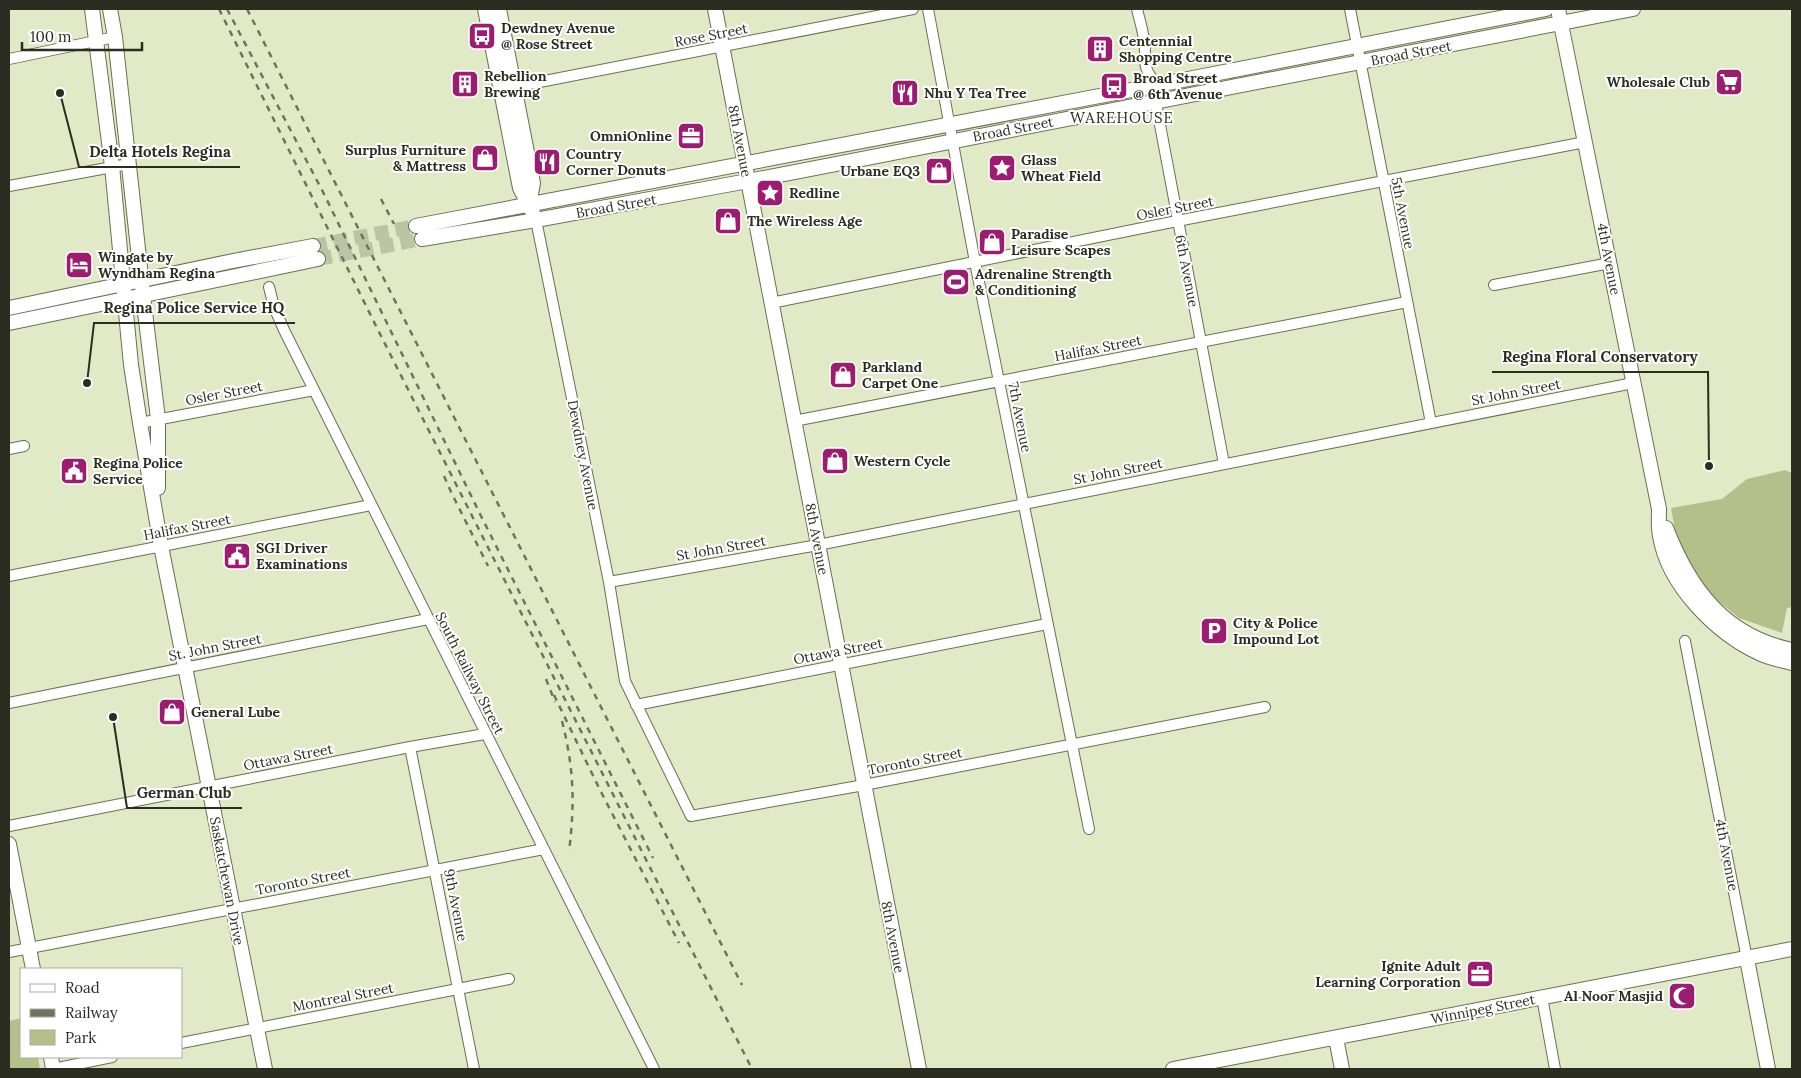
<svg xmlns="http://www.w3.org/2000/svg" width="1801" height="1078" viewBox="0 0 1801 1078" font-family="Lora,serif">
<rect width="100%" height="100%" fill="#e1eac6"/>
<!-- green -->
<path fill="#b3c08a" d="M1785 470 1792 473V607L1787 608 1782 633 1739 618 1713 597 1690 565 1676 536 1671 508 1722 499 1747 479Z
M21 1018V1057H38L40 1069H9V1021Z"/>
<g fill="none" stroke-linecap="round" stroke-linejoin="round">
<!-- secondary-tunnel -->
<path stroke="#bcc4a5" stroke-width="14" stroke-dasharray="14 7" stroke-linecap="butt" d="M313 246 416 226
M318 259 422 239"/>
<!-- street casing -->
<g stroke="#687051" stroke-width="12">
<path id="street" d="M928 9 975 262 1089 829
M1137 9C1140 22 1145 36 1145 50 1145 60 1144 68 1151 77L1224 464
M1350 9 1431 423
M9 59 115 37
M514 87 913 9
M9 186 129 164
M536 220 609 582 625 681 691 816 864 785 1265 707
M1494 285 1610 263
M269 287 274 307 284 330 654 1069
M771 303 1177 221 1585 142
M794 421 1407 302
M140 423 314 390
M9 449 24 446
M9 576 371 505
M609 582 818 545 1633 383
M1685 641 1747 959
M9 703 428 619
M636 705 1047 624
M410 747 474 1069
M9 826 410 747 485 734
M9 952 544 849
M1542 997 1555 1069
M181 1043 509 979
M53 1069 112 1057"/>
</g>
<!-- secondary casing -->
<g stroke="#687051" stroke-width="16">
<path id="secondary" d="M92 9 112 166 131 365 140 423 161 546 265 1069
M110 9 115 37 144 304 158 419V488
M485 9 520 188 533 213
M499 9 533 183 529 205
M715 9 919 1069
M1558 9 1659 509C1659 518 1658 527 1660 536 1668 585 1716 633 1759 653 1769 658 1781 660 1792 663
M416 226 1152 86 1546 9
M422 239 536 220 748 181 1633 9
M9 308 233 261 313 246
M9 323 318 259
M1666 528C1690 590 1725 636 1792 650
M9 844 33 969
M1747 959 1768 1069
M1336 1038 1342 1069
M51 1057 53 1069
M1173 1069 1792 949"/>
</g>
<!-- street -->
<use href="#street" stroke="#fff" stroke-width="10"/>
<!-- secondary -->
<use href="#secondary" stroke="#fff" stroke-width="14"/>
<!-- rail -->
<path stroke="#6f745e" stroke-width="2.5" stroke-dasharray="6 6" stroke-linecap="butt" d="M219 9 381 336 752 1069
M227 9 324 194 480 514 653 858
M247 9 742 985
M381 199 394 224
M444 476 452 494 488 566
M546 679 555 702
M554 695 600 790 679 943
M562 721C574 769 575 802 569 852"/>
</g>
<!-- icons -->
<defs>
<g id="bus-square" transform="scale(1.4375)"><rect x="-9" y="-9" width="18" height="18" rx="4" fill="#9c1c70" stroke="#fff"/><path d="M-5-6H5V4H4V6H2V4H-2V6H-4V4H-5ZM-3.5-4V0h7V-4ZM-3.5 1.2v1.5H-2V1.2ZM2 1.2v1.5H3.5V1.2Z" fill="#fff"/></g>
<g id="building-square" transform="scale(1.4375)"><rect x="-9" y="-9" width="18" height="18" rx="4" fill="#9c1c70" stroke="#fff"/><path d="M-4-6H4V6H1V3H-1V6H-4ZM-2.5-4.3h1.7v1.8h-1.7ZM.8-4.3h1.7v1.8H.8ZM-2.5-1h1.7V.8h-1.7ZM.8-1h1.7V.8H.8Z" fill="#fff"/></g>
<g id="supermarket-square" transform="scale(1.4375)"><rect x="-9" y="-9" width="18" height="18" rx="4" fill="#9c1c70" stroke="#fff"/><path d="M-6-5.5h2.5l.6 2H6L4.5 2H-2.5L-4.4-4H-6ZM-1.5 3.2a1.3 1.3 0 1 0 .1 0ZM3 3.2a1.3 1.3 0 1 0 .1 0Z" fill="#fff"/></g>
<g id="restaurant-square" transform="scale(1.4375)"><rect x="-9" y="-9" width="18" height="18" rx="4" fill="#9c1c70" stroke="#fff"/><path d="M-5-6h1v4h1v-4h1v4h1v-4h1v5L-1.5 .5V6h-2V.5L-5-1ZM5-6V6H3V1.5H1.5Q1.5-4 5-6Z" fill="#fff"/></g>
<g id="office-square" transform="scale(1.4375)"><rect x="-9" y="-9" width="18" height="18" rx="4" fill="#9c1c70" stroke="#fff"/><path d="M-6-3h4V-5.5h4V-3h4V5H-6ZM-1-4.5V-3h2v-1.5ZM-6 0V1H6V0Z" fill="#fff"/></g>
<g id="shop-square" transform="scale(1.4375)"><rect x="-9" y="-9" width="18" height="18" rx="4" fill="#9c1c70" stroke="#fff"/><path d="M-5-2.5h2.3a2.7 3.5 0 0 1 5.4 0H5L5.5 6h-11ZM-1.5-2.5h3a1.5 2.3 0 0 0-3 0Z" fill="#fff"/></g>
<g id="sight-square" transform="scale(1.4375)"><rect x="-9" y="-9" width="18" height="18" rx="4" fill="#9c1c70" stroke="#fff"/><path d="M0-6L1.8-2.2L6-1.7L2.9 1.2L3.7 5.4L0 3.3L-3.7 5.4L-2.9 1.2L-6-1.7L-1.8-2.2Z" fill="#fff"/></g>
<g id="hotel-square" transform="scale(1.4375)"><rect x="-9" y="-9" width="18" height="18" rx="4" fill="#9c1c70" stroke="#fff"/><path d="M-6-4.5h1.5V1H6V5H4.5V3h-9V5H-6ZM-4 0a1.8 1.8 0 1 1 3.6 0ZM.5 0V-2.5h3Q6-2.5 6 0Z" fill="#fff"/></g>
<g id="stadium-square" transform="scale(1.4375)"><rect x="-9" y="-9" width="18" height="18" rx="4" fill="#9c1c70" stroke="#fff"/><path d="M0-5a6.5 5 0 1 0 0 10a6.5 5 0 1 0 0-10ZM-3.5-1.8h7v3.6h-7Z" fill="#fff"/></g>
<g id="civic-square" transform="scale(1.4375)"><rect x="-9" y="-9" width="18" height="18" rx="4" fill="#9c1c70" stroke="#fff"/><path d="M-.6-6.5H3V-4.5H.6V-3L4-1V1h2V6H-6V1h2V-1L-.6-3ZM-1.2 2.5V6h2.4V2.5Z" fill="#fff"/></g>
<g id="parking-square" transform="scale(1.4375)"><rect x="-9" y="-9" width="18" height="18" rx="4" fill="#9c1c70" stroke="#fff"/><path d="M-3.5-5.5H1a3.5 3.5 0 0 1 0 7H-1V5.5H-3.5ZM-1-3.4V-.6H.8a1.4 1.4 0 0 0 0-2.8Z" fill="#fff"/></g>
<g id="mosque-square" transform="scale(1.4375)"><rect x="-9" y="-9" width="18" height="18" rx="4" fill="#9c1c70" stroke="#fff"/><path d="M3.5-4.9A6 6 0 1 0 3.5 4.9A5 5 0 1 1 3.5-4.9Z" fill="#fff"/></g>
</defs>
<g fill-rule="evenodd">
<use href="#bus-square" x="482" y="36"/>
<use href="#building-square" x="1100" y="49"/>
<use href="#supermarket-square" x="1729" y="82"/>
<use href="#building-square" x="465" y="84"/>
<use href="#bus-square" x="1114" y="86"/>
<use href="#restaurant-square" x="905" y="93"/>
<use href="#office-square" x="691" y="136"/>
<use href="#shop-square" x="485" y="158"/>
<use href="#restaurant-square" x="547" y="162"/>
<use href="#sight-square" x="1002" y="168"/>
<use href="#shop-square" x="939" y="171"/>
<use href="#sight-square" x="770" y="193"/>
<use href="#shop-square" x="728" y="221"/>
<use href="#shop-square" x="992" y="242"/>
<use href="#hotel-square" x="79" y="265"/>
<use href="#stadium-square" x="956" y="282"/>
<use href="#shop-square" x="843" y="375"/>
<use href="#shop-square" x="835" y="461"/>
<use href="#civic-square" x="74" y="471"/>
<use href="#civic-square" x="237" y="556"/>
<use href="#parking-square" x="1214" y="631"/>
<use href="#shop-square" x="172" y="712"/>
<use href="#office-square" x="1480" y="974"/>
<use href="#mosque-square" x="1682" y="996"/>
</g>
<g text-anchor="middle" stroke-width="4" stroke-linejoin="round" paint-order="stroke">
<!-- poi labels -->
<g font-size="14" font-weight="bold" fill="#2a2d1f" stroke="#fff" text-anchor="start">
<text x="501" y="33">Dewdney Avenue<tspan x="501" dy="16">@ Rose Street</tspan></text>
<text x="1119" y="46">Centennial<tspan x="1119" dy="16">Shopping Centre</tspan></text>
<text x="484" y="81">Rebellion<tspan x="484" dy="16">Brewing</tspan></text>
<text x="1133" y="83">Broad Street<tspan x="1133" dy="16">@ 6th Avenue</tspan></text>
<text x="1710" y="87" text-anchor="end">Wholesale Club</text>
<text x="924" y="98">Nhu Y Tea Tree</text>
<text x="672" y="141" text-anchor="end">OmniOnline</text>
<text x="466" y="155" text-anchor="end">Surplus Furniture<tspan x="466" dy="16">&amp; Mattress</tspan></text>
<text x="566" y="159">Country<tspan x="566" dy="16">Corner Donuts</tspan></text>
<text x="1021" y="165">Glass<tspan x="1021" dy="16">Wheat Field</tspan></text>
<text x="920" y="176" text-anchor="end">Urbane EQ3</text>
<text x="789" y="198">Redline</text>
<text x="747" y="226">The Wireless Age</text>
<text x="1011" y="239">Paradise<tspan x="1011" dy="16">Leisure Scapes</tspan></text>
<text x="98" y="262">Wingate by<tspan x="98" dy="16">Wyndham Regina</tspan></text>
<text x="975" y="279">Adrenaline Strength<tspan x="975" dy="16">&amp; Conditioning</tspan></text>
<text x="862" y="372">Parkland<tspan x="862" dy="16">Carpet One</tspan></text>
<text x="854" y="466">Western Cycle</text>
<text x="93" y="468">Regina Police<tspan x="93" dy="16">Service</tspan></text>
<text x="256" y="553">SGI Driver<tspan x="256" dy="16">Examinations</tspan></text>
<text x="1233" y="628">City &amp; Police<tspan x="1233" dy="16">Impound Lot</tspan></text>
<text x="191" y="717">General Lube</text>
<text x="1461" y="971" text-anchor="end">Ignite Adult<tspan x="1461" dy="16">Learning Corporation</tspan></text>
<text x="1663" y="1001" text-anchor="end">Al Noor Masjid</text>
</g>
<!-- street labels -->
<g font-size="14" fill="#2a2d1f" stroke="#fff">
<text transform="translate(711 35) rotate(-11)" y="5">Rose Street</text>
<text transform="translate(1411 53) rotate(-11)" y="5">Broad Street</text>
<text transform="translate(1013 129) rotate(-11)" y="5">Broad Street</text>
<text transform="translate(740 141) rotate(79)" y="5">8th Avenue</text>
<text transform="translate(616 206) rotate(-10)" y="5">Broad Street</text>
<text transform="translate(1175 208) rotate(-11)" y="5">Osler Street</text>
<text transform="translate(1403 213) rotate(79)" y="5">5th Avenue</text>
<text transform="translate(1609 259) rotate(79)" y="5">4th Avenue</text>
<text transform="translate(1187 271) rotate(79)" y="5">6th Avenue</text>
<text transform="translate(1098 348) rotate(-11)" y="5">Halifax Street</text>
<text transform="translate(1516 392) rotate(-11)" y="5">St John Street</text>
<text transform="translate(224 393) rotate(-11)" y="5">Osler Street</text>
<text transform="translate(1020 417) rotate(79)" y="5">7th Avenue</text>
<text transform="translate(583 455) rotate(79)" y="5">Dewdney Avenue</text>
<text transform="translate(1118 471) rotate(-11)" y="5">St John Street</text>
<text transform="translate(187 527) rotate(-11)" y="5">Halifax Street</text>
<text transform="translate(817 539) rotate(79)" y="5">8th Avenue</text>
<text transform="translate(721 548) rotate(-10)" y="5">St John Street</text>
<text transform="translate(215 647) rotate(-11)" y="5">St. John Street</text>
<text transform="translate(838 651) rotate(-11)" y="5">Ottawa Street</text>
<text transform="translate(470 673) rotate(63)" y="5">South Railway Street</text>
<text transform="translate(288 757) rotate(-11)" y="5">Ottawa Street</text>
<text transform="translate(915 761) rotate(-11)" y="5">Toronto Street</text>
<text transform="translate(1727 855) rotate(79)" y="5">4th Avenue</text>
<text transform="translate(227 881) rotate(79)" y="5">Saskatchewan Drive</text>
<text transform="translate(303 881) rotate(-11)" y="5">Toronto Street</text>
<text transform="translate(456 905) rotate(79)" y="5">9th Avenue</text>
<text transform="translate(893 937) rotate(79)" y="5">8th Avenue</text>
<text transform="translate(343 997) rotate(-11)" y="5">Montreal Street</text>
<text transform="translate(1483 1009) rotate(-11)" y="5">Winnipeg Street</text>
</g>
<!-- neighbourhood labels -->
<g font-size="15" letter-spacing="1" fill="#2a2d1f" stroke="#fff">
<text x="1122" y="123">WAREHOUSE</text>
</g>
</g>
<!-- callouts -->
<path fill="none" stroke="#2a2d1f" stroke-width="2" d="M60 93L79 167H240M87 383L94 323H295M1709 466L1708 372H1492M113 717L127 808H242"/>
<g fill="#2a2d1f" stroke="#fff" stroke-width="2">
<circle cx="60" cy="93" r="5"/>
<circle cx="87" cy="383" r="5"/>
<circle cx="1709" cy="466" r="5"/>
<circle cx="113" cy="717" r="5"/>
</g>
<g font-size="15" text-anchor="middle" font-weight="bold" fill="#2a2d1f" stroke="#fff" stroke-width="4" stroke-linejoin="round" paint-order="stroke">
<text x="160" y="157">Delta Hotels Regina</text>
<text x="194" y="313">Regina Police Service HQ</text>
<text x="1600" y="362">Regina Floral Conservatory</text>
<text x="184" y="798">German Club</text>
</g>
<!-- border -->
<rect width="1801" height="1078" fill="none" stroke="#2a2d1f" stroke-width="20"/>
<!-- legend -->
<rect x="20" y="968" width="162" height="90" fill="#ffffff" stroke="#aaaba5"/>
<rect x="30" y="984" width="25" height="8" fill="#ffffff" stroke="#aaaba5"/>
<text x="65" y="993" font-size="15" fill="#2a2d1f">Road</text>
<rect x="30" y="1009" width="25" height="8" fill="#6f745e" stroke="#aaaba5"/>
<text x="65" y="1018" font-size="15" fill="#2a2d1f">Railway</text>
<rect x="30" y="1030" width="25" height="15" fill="#b3c08a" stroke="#aaaba5"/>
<text x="65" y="1043" font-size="15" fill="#2a2d1f">Park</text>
<!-- scale -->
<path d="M22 42v8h120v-8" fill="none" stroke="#2a2d1f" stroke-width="2.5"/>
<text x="30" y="42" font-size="15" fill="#2a2d1f" stroke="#ffffff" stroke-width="4" paint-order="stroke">100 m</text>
</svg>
